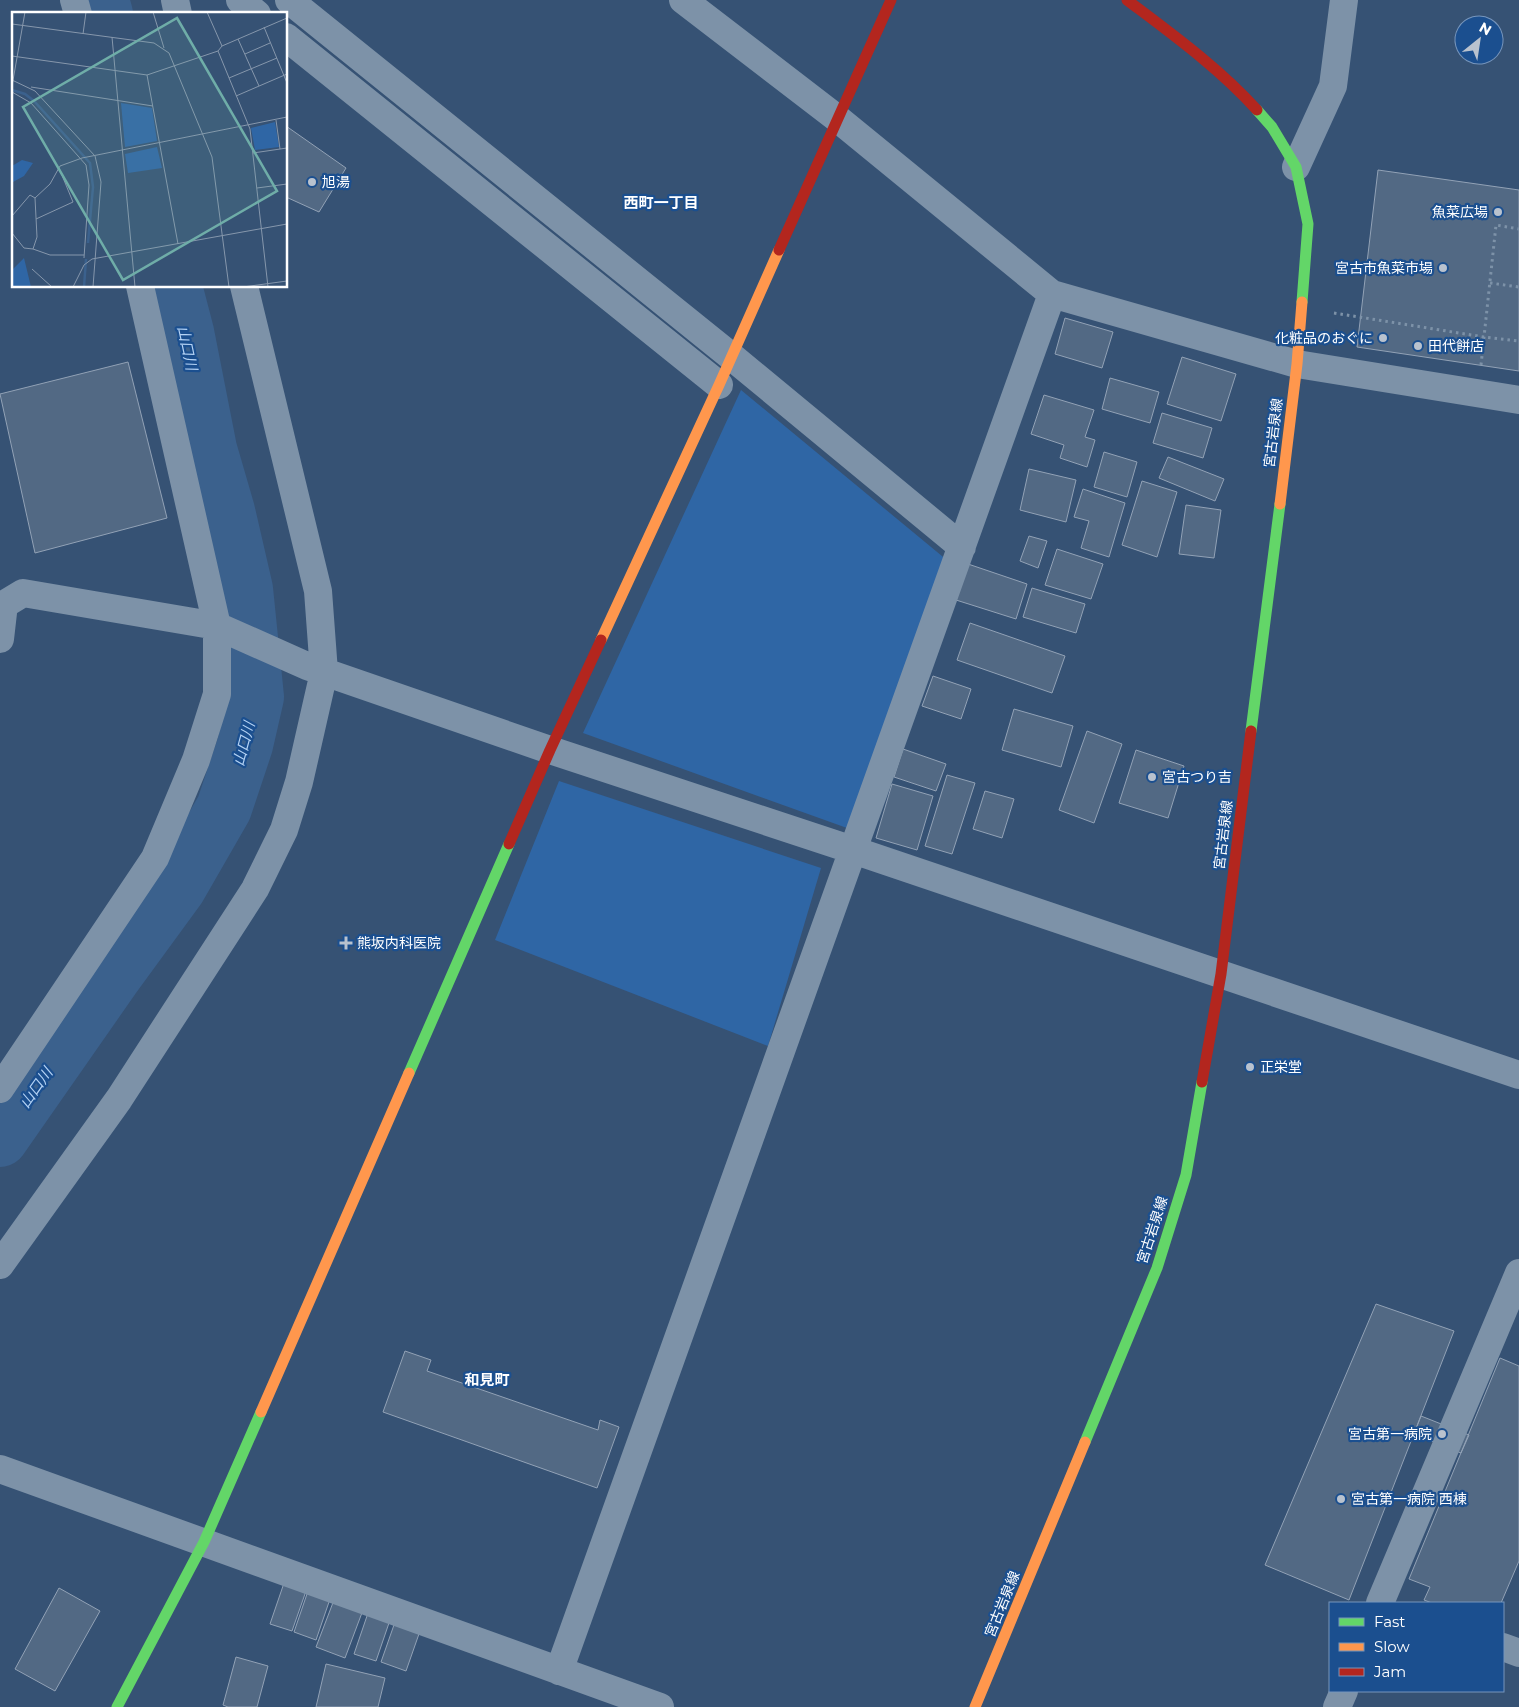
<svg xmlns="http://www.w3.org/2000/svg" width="1519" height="1707" viewBox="0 0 1519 1707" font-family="Montserrat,'Noto Sans JP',sans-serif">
<rect width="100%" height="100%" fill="#365274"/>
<!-- green -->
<path fill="#2f66a5" d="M741 390 948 561 847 828 583 733Z
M559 781 821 868 768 1046 495 940Z"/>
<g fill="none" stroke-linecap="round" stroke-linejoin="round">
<!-- river -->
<path stroke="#3b618d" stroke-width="56" d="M101 0 105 14
M0 1139 113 977 178 888 224 808 245 745 256 697 245 589 227 511 209 449 186 332 174 286"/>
</g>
<!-- building -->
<path fill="#526984" stroke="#92a2b6" d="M286 126 346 168 319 212 286 197Z
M1378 170 1519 190V371L1357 347Z
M1065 318 1113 332 1102 368 1055 354Z
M1182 357 1236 374 1221 421 1167 404Z
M128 362 167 518 35 553 0 394Z
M1110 378 1159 392 1150 423 1102 409Z
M1044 395 1094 410 1085 437 1095 440 1087 467 1060 458 1064 445 1031 434Z
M1162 413 1212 428 1203 458 1153 443Z
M1104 452 1137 462 1127 497 1094 487Z
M1168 457 1224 479 1215 501 1159 478Z
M1029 469 1076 480 1066 522 1020 510Z
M1142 481 1177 492 1157 557 1122 545Z
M1083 489 1125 503 1109 557 1081 548 1089 521 1074 517Z
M1186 505 1221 510 1214 558 1179 554Z
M1029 536 1047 541 1038 568 1020 561Z
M1057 549 1103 564 1091 599 1045 585Z
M968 564 1027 584 1016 619 956 600Z
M1032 588 1085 604 1076 633 1023 617Z
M970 623 1065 656 1052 693 957 660Z
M933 676 971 689 961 719 922 706Z
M1014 709 1073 726 1061 767 1002 750Z
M1087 731 1122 744 1094 823 1059 810Z
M903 749 946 764 936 791 894 777Z
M1136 750 1184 766 1168 818 1119 803Z
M947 775 975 783 952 854 925 846Z
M892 784 933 796 917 850 876 838Z
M985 791 1014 799 1002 838 973 829Z
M1376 1304 1454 1331 1349 1600 1265 1565Z
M405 1351 431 1360 427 1371 598 1430 600 1420 619 1427 597 1488 383 1412Z
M1500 1358 1519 1366V1561L1501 1603H1432L1424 1600 1430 1587 1409 1579Z
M1421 1416 1469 1435 1461 1453 1414 1434Z
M284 1583 306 1591 292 1631 270 1624Z
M59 1588 100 1611 55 1691 15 1669Z
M308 1591 330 1599 316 1640 294 1632Z
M334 1600 363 1610 345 1658 316 1647Z
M368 1613 390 1620 376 1661 354 1654Z
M395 1622 420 1631 406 1671 381 1662Z
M236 1657 268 1666 257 1707H228L223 1705Z
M326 1664 385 1678 378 1707H316Z"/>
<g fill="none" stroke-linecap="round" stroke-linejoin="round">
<!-- path -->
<path stroke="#7d92a8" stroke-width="3" stroke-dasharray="2.5 4" stroke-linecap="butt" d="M1490 283 1519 287
M1334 313 1484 337 1519 341
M1481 365 1496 225 1519 229"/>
<!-- street -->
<path stroke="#7d92a8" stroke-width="28" d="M74 0 78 14
M175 0 178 14
M240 0 257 14
M289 0 732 357 962 547
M683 0 838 119 1052 294 1297 364 1519 400
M286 37 719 385
M1296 167 1333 86 1344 0
M0 607 23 593 217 626 307 666 550 750 853 850 1519 1075
M0 639 4 604
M0 1089 155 858 196 760 217 694V626L140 286
M0 1265 119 1099 255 889 284 830 299 782 324 672 318 591 244 286
M0 1469 660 1707
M1380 1603 1519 1273
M1503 1647 1519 1653
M559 1671 1052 294
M1337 1707 1344 1691"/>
<!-- fast -->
<path stroke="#63d668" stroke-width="11" d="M1257 110 1272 127 1296 167 1308 224 1302 302
M1251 731 1280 504
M409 1073 509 844
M1085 1442 1157 1268 1186 1175 1202 1082
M117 1707 204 1542 261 1412"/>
<!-- slow -->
<path stroke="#ff974d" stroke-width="11" d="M1280 504 1297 364 1302 302
M601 640 719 385 779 250
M261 1412 409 1073
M975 1707 1085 1442"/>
<!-- jam -->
<path stroke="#b3261e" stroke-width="11" d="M1127 0C1172 34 1219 68 1257 110
M779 250 891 0
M509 844 550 750 601 640
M1202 1082 1221 974 1251 731"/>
</g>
<!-- markers -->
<g fill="#b9c2ce" stroke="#1b4f8f" stroke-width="2">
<circle cx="312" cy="182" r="5"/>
<circle cx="1498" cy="212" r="5"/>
<circle cx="1443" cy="268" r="5"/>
<circle cx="1383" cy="338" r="5"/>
<circle cx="1418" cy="346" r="5"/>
<circle cx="1152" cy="777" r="5"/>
<path d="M343.5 935.5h5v5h5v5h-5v5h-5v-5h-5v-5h5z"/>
<circle cx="1250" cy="1067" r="5"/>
<circle cx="1442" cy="1434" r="5"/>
<circle cx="1341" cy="1499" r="5"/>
</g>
<g text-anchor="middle" stroke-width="4.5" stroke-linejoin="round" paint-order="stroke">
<!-- poi labels -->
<g font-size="14" fill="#fff" stroke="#1b4f8f" text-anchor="start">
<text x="322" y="187">旭湯</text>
<text x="1488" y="217" text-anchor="end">魚菜広場</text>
<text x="1433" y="273" text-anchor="end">宮古市魚菜市場</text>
<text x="1373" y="343" text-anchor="end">化粧品のおぐに</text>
<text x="1428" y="351">田代餅店</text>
<text x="1162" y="782">宮古つり吉</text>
<text x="357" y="948">熊坂内科医院</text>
<text x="1260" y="1072">正栄堂</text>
<text x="1432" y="1439" text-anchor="end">宮古第一病院</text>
<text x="1351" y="1504">宮古第一病院 西棟</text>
</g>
<!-- street labels -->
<g font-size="14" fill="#fff" stroke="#1b4f8f">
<text transform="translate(1273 433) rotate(-83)" y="5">宮古岩泉線</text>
<text transform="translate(1223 835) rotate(-83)" y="5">宮古岩泉線</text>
<text transform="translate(1152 1230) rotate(-72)" y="5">宮古岩泉線</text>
<text transform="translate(1002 1604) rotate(-68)" y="5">宮古岩泉線</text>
</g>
<!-- neighbourhood labels -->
<g font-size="15" font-weight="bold" fill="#fff" stroke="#1b4f8f">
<text x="661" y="208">西町一丁目</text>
<text x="487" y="1385">和見町</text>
</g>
<!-- water labels -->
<g font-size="15" font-style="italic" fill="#b5d3f5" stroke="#1b4f8f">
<text transform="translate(187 348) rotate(78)" y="5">山口川</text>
<text transform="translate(244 744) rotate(-75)" y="5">山口川</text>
<text transform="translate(36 1088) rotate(-55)" y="5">山口川</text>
</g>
</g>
<!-- overview -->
<g transform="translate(12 12)">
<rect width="275" height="275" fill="#365274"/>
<path d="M109 91 140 96 145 129 113 135ZM263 110 267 135 243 138 239 116ZM145 135 150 156 116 161 113 142ZM10 148 21 151 12 164 1 170 0 180V154ZM12 246 19 275H0V258Z" fill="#2f66a5"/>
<path fill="none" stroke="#3b618d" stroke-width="2.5" d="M0 78 13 82 22 89 78 151 81 175 76 231M72 275 74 247"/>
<path fill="none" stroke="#8697ac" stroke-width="1" d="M141 0 152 36M195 0 210 34M0 12 142 31 157 41 200 145 217 275M252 15 275 71M71 22 74 0M100 25 123 275M226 27 247 74M206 39 238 117 256 275M233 42 258 31M0 44 135 63 206 39 210 34 275 6M135 63 166 232M217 66 265 46M0 68 23 79 83 144 89 170 81 275M0 74 13 0M19 75 141 94M0 80 19 91 74 153 77 173 72 246M224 84 275 62M264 108 268 137M241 141 275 136M245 176 275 172M0 204 18 183 23 186M24 207 61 190 47 156M0 221 12 236 21 237M72 243H38L21 237 25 225 23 186 38 172 48 154 70 146 275 105M20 257 40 275M61 275 72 253 80 247 275 212M231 275 275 269"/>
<path fill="#6fada8" fill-opacity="0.15" stroke="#6fada8" stroke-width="2.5" d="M165 6 265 179 111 268 11 95Z"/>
<rect width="275" height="275" fill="none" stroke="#fff" stroke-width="2.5"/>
</g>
<!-- legend -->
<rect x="1329" y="1602" width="175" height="90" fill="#1b4f8f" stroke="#7695bc"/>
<rect x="1339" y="1618" width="25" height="8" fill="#63d668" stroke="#7695bc"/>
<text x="1374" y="1627" font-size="15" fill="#ffffff">Fast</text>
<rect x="1339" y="1643" width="25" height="8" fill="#ff974d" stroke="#7695bc"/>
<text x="1374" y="1652" font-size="15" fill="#ffffff">Slow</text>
<rect x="1339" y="1668" width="25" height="8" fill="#b3261e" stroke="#7695bc"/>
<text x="1374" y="1677" font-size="15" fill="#ffffff">Jam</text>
<!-- north arrow -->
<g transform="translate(1479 40) rotate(30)"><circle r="24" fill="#1b4f8f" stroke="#7695bc"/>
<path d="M0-4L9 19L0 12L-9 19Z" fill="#b9c2ce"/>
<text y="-8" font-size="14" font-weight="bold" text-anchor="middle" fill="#ffffff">N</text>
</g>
</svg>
